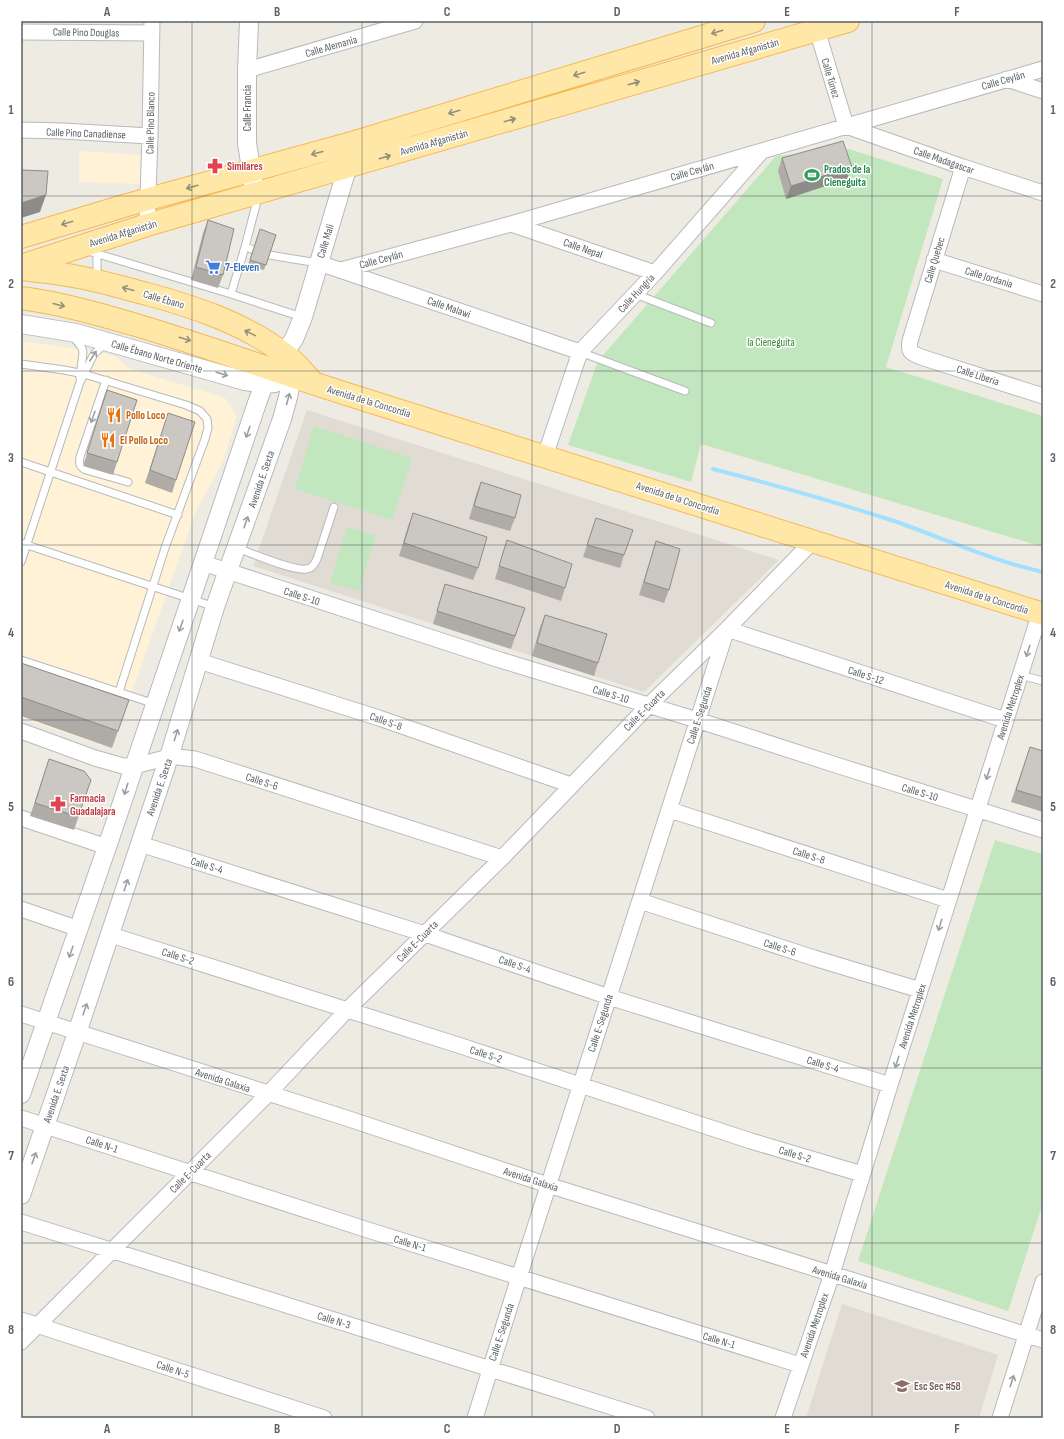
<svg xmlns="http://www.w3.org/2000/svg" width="1064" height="1439" viewBox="0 0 1064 1439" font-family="'Sofia Sans Condensed',sans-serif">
<rect width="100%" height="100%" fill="#eeebe3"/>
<!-- commercial -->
<path fill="#fff2d7" d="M79 151 141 155 140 184 79 182Z
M21 341 101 352 117 357 128 368 225 398 237 416 223 461 195 514 112 748 21 718Z"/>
<!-- education -->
<path fill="#e0dcd4" d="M307 410 779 560 644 692 253 566Z
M842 1304 998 1355 979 1418H806Z"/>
<!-- green -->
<path fill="#c2e7be" d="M849 149 943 179 886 367 1043 416V547L701 444 691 482 568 445 598 361 776 156Z
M314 426 412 458 392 520 295 489Z
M347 527 376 536 359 591 330 582Z
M995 840 1043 854V1203L1008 1311 858 1261Z"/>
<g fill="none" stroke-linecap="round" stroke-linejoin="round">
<!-- stream -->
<path stroke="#a2e0ff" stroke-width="4" d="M713 469C775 485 836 502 897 522 945 539 993 561 1043 572"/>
<!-- service casing -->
<g stroke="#b6babe" stroke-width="9">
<path id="service" d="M245 247 256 205 255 196
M254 250 245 247 231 294 302 317
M88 251 231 294
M269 255 318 263
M97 279V253
M635 294 711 323
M73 336 82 348 83 352 80 378
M580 352 685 391
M21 364 64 370 84 374 186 405 200 411 207 419 208 428 205 439 165 548 119 692
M106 380 80 457C79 463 79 467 86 470L128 482
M21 462 178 515
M21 543 215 607
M237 548C251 553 293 571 306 569 312 569 314 564 317 559L334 507
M21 562 80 382 94 354 105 344
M21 660 155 704
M1020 675 1043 681"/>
</g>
<!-- minor casing -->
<g stroke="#b6babe" stroke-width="17">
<path id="minor" d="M813 22 817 30 846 126
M21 32 152 33
M247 70 415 21
M1007 79 1043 91
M846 126 963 167 1043 193
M21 130 63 131 150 136
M963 167 910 341C908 352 911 353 921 357L1043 396
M511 224 655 273
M147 225 150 136 152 21
M934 260 1043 294
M319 263 580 352
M341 270 511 224 1043 69
M545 456 580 352 655 273 762 151
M203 563 497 659 697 720 836 765 1043 830
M199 661 379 718 571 785
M21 731 95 758 123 766H134L169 757H178L195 759 502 858
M670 810 948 900
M21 818 107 847
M140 844 425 934 609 997 890 1085
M640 901 814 958 920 990
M21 909 79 929
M111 935 458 1045 751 1141 862 1174
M21 1014 346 1118 548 1185 1043 1340
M21 1118 368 1230 800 1365
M21 1222 647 1418
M21 1320 324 1418
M21 1342 268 1094 347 1010 502 858 649 705 727 629 813 541
M475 1418 519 1277 727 629 1005 720
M783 1418 832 1274 890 1085 1040 613
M1000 1418 1043 1282"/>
</g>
<!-- tertiary casing -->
<g stroke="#b6babe" stroke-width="20">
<path id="tertiary" d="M249 21 247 70V143L255 194
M21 324 76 333 245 381 264 384 275 383
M21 1094 107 847 257 403 264 384 272 370 294 339 303 317 351 155
M21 1195 77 1033 169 757 215 607 282 419 288 397 295 364"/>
</g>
<!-- primary casing -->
<g stroke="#f6b854" stroke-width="24">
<path id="primary" d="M21 237 127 205 355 142 754 21
M21 266 147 225 848 21
M21 269C40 271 60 273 78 277 101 281 124 288 147 294 195 307 243 323 283 353 295 361 304 373 313 383
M21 298C60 303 98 314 136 325 210 347 282 374 356 397 585 468 814 540 1043 614"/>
</g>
<!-- service -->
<use href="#service" stroke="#fff" stroke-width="7"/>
<!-- minor -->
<use href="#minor" stroke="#fff" stroke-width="15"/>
<!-- tertiary -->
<use href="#tertiary" stroke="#fff" stroke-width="18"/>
<!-- primary -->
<use href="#primary" stroke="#ffe8a7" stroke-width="22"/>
</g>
<!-- wall -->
<path fill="#afaba7" d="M782 158 847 179 786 199 778 171Z
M208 220 223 275 218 288 191 280 203 233Z
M260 229 276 235 264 270 248 265Z
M107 390 117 462 113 475 83 466Z
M168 413 176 480 172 493 145 483Z
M481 482 515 518 510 531 469 519 476 495Z
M413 513 478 568 473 580 399 556 408 526Z
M596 518 624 555 620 568 583 557Z
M507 540 565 588 561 601 495 579 503 552Z
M656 541 669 590 664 603 639 595 652 554Z
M445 584 525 608 511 649 433 624 441 597Z
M545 615 598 663 594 676 532 656 540 627Z
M21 663 129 700 112 748 21 716Z
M1030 747 1043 751V812L1011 802Z
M49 759 91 780 74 830 30 816Z"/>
<!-- shaded-wall -->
<path fill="#8e8b88" d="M852 167 847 179 786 199 791 186Z
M46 195 40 212 21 218V203Z"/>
<!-- building -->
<path fill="#cbc7c2" stroke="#8e8b88" d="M843 141 852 167 791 186 782 158Z
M21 170 48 171 46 195 21 203Z
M208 220 234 229 223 275 196 267Z
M260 229 276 235 266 265 250 260Z
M107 390 137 400 117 462 87 453Z
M168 413 195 422 176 480 150 470Z
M481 482 521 495 515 518 474 506Z
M413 513 487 537 478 568 404 543Z
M596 518 633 530 624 555 587 545Z
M507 540 572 564 565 588 499 566Z
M656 541 680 549 669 590 644 582Z
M445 584 525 608 515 636 437 611Z
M545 615 607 634 598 663 537 643Z
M21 663 129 700 118 731 21 697Z
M1030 747 1043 751V798L1016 790Z
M49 759 84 771 91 780 78 817 35 803Z"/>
<!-- one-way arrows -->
<defs><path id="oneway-shaft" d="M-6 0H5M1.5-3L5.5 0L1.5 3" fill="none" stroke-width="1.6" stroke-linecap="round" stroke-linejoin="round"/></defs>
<g stroke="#94907b">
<use href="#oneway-shaft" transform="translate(717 32) rotate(163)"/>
<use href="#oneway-shaft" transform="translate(579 74) rotate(163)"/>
<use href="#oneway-shaft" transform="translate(634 83) rotate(-16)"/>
<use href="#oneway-shaft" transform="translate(454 112) rotate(163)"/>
<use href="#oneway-shaft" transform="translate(510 120) rotate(-16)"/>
<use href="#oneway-shaft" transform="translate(317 153) rotate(165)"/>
<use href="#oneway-shaft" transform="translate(385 157) rotate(-16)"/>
<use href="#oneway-shaft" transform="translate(192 187) rotate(164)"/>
<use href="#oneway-shaft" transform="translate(67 223) rotate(163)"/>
<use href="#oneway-shaft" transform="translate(128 289) rotate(-165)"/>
<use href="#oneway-shaft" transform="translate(59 305) rotate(14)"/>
<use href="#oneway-shaft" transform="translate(250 333) rotate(-154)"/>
<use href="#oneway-shaft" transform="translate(185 339) rotate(17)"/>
</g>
<g stroke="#9da0a2">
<use href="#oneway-shaft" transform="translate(93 356) rotate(-57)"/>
<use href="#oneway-shaft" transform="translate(222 374) rotate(16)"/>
<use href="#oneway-shaft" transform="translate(288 399) rotate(-75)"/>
<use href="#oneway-shaft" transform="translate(93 417) rotate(109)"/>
<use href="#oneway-shaft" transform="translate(248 432) rotate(109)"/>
<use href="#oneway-shaft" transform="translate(246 522) rotate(-71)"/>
<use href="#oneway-shaft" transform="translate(181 626) rotate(109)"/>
<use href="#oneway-shaft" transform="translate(1028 651) rotate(108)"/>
<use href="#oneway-shaft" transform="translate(176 735) rotate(-73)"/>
<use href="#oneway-shaft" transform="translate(988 774) rotate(108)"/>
<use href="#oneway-shaft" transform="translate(126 789) rotate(108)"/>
<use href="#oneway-shaft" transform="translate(126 885) rotate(-72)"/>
<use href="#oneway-shaft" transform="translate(940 925) rotate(107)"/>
<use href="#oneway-shaft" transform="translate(71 952) rotate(109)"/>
<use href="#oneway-shaft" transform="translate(85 1009) rotate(-71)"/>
<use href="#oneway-shaft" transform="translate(897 1062) rotate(108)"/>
<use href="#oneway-shaft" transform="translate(34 1158) rotate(-71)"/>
<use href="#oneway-shaft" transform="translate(1012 1381) rotate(-72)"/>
</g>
<!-- grid -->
<path fill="none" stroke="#5b6064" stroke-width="1" stroke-opacity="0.55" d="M192 21V1418M362 21V1418M532 21V1418M702 21V1418M872 21V1418M21 196H1043M21 371H1043M21 545H1043M21 720H1043M21 894H1043M21 1068H1043M21 1243H1043"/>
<!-- icons -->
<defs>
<g id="pharmacy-bare" transform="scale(1.2)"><path d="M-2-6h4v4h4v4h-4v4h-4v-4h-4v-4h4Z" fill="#e0444e" stroke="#fff" stroke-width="2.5" paint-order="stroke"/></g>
<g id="stadium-bare" transform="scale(1.2)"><path d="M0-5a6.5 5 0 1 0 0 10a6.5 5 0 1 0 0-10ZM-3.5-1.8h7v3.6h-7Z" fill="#2e9e5b" stroke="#fff" stroke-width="2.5" paint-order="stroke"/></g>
<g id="supermarket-bare" transform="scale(1.2)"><path d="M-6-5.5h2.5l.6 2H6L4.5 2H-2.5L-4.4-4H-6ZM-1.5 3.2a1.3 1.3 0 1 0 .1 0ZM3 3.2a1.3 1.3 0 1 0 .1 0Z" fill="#3f7fe0" stroke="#fff" stroke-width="2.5" paint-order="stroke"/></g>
<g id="restaurant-bare" transform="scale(1.2)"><path d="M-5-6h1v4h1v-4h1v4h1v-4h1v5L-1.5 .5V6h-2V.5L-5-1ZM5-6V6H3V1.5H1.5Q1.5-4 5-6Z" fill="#e8710a" stroke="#fff" stroke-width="2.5" paint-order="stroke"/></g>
<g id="school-bare" transform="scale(1.2)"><path d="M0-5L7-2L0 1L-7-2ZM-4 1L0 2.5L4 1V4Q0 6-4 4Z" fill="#8d6e63" stroke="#fff" stroke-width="2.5" paint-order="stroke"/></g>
</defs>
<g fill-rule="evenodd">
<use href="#pharmacy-bare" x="215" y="166"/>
<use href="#stadium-bare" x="812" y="175"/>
<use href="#supermarket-bare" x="213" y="267"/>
<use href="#restaurant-bare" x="114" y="415"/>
<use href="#restaurant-bare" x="108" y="440"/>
<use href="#pharmacy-bare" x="58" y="804"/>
<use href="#school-bare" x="902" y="1386"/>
</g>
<g text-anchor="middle" stroke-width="3" stroke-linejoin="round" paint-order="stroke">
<!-- street labels -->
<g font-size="11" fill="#5b6064" stroke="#fff">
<text transform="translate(86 32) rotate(1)" y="4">Calle Pino Douglas</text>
<text transform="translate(331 46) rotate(-16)" y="4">Calle Alemania</text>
<text transform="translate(745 51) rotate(-16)" y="4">Avenida Afganistán</text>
<text transform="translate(831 78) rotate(73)" y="4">Calle Túnez</text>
<text transform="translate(1003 80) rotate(-16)" y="4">Calle Ceylán</text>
<text transform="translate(247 108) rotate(-90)" y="4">Calle Francia</text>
<text transform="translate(150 123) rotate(-89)" y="4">Calle Pino Blanco</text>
<text transform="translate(86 133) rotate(2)" y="4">Calle Pino Canadiense</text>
<text transform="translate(434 142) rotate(-16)" y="4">Avenida Afganistán</text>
<text transform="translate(944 160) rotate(19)" y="4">Calle Madagascar</text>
<text transform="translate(692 171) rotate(-16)" y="4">Calle Ceylán</text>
<text transform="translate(123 233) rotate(-17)" y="4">Avenida Afganistán</text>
<text transform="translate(325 241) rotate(-73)" y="4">Calle Mali</text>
<text transform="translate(583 248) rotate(19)" y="4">Calle Nepal</text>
<text transform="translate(381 259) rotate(-15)" y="4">Calle Ceylán</text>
<text transform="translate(934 260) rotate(-73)" y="4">Calle Quebec</text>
<text transform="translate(989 277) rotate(17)" y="4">Calle Jordania</text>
<text transform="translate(636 293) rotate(-47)" y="4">Calle Hungría</text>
<text transform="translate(164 299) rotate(16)" y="4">Calle Ébano</text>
<text transform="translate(449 307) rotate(19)" y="4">Calle Malawi</text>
<text transform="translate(157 356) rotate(16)" y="4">Calle Ébano Norte Oriente</text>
<text transform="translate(978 375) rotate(18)" y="4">Calle Liberia</text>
<text transform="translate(369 401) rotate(17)" y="4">Avenida de la Concordia</text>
<text transform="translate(261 479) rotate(-71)" y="4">Avenida E. Sexta</text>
<text transform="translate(678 498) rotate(18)" y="4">Avenida de la Concordia</text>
<text transform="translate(302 596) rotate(18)" y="4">Calle S-10</text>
<text transform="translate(987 597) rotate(18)" y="4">Avenida de la Concordia</text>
<text transform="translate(866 675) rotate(18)" y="4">Calle S-12</text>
<text transform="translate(611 694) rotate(17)" y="4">Calle S-10</text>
<text transform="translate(1010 707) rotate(-72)" y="4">Avenida Metroplex</text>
<text transform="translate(644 710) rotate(-45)" y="4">Calle E-Cuarta</text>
<text transform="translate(699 715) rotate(-72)" y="4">Calle E-Segunda</text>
<text transform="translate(386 721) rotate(19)" y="4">Calle S-8</text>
<text transform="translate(262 781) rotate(18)" y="4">Calle S-6</text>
<text transform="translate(159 787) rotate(-71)" y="4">Avenida E. Sexta</text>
<text transform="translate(920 792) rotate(17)" y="4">Calle S-10</text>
<text transform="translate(809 855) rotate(18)" y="4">Calle S-8</text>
<text transform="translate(207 865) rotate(17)" y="4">Calle S-4</text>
<text transform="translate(417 941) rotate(-45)" y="4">Calle E-Cuarta</text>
<text transform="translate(780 947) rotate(18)" y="4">Calle S-6</text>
<text transform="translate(178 956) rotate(18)" y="4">Calle S-2</text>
<text transform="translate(515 964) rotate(19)" y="4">Calle S-4</text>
<text transform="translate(912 1016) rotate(-72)" y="4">Avenida Metroplex</text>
<text transform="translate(600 1023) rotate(-72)" y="4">Calle E-Segunda</text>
<text transform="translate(486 1054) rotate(18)" y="4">Calle S-2</text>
<text transform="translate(823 1064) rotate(17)" y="4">Calle S-4</text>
<text transform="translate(223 1080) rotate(18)" y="4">Avenida Galaxia</text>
<text transform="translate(56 1094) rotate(-71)" y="4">Avenida E. Sexta</text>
<text transform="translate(102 1144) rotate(18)" y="4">Calle N-1</text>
<text transform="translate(795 1154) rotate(17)" y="4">Calle S-2</text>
<text transform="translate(190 1172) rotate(-45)" y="4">Calle E-Cuarta</text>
<text transform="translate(531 1179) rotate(18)" y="4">Avenida Galaxia</text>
<text transform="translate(410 1243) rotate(17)" y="4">Calle N-1</text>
<text transform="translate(840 1277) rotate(17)" y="4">Avenida Galaxia</text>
<text transform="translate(334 1320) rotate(17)" y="4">Calle N-3</text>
<text transform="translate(814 1325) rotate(-71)" y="4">Avenida Metroplex</text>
<text transform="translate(501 1332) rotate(-72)" y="4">Calle E-Segunda</text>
<text transform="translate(719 1340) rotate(17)" y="4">Calle N-1</text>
<text transform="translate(173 1369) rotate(18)" y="4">Calle N-5</text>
</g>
<!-- health labels -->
<g font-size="11" font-weight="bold" fill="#be3a42" stroke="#fff" text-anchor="start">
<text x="227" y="170">Similares</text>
<text x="70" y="802">Farmacia<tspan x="70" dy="13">Guadalajara</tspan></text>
</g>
<!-- leisure labels -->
<g font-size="11" font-weight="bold" fill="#27864d" stroke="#fff" text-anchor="start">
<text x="824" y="173">Prados de la<tspan x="824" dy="13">Cieneguita</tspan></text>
</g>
<!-- shop labels -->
<g font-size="11" font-weight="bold" fill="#366cbe" stroke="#fff" text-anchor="start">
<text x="225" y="271">7-Eleven</text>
</g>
<!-- park labels -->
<g font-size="11" fill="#368531" stroke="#fff">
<text x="771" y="346">la Cieneguita</text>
</g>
<!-- food labels -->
<g font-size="11" font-weight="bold" fill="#c56008" stroke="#fff" text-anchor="start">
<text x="126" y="419">Pollo Loco</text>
<text x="120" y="444">El Pollo Loco</text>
</g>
<!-- education labels -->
<g font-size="11" font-weight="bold" fill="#785e54" stroke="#fff" text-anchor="start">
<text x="914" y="1390">Esc Sec #58</text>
</g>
</g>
<!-- border -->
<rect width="1064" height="1439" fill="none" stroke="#ffffff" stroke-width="44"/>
<rect x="22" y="22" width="1020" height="1395" fill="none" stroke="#5b6064" stroke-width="1.5"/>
<g font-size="13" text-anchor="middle" font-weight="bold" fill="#5b6064">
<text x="107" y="16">A</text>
<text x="277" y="16">B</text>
<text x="447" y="16">C</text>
<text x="617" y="16">D</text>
<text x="787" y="16">E</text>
<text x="957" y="16">F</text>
<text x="11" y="114">1</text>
<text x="1053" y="114">1</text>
<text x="11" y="288">2</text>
<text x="1053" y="288">2</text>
<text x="11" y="462">3</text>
<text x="1053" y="462">3</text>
<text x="11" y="637">4</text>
<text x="1053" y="637">4</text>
<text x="11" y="811">5</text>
<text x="1053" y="811">5</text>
<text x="11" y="986">6</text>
<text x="1053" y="986">6</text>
<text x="11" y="1160">7</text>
<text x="1053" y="1160">7</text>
<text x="11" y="1334">8</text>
<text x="1053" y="1334">8</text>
<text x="107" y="1433">A</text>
<text x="277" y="1433">B</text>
<text x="447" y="1433">C</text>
<text x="617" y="1433">D</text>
<text x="787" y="1433">E</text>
<text x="957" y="1433">F</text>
</g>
</svg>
